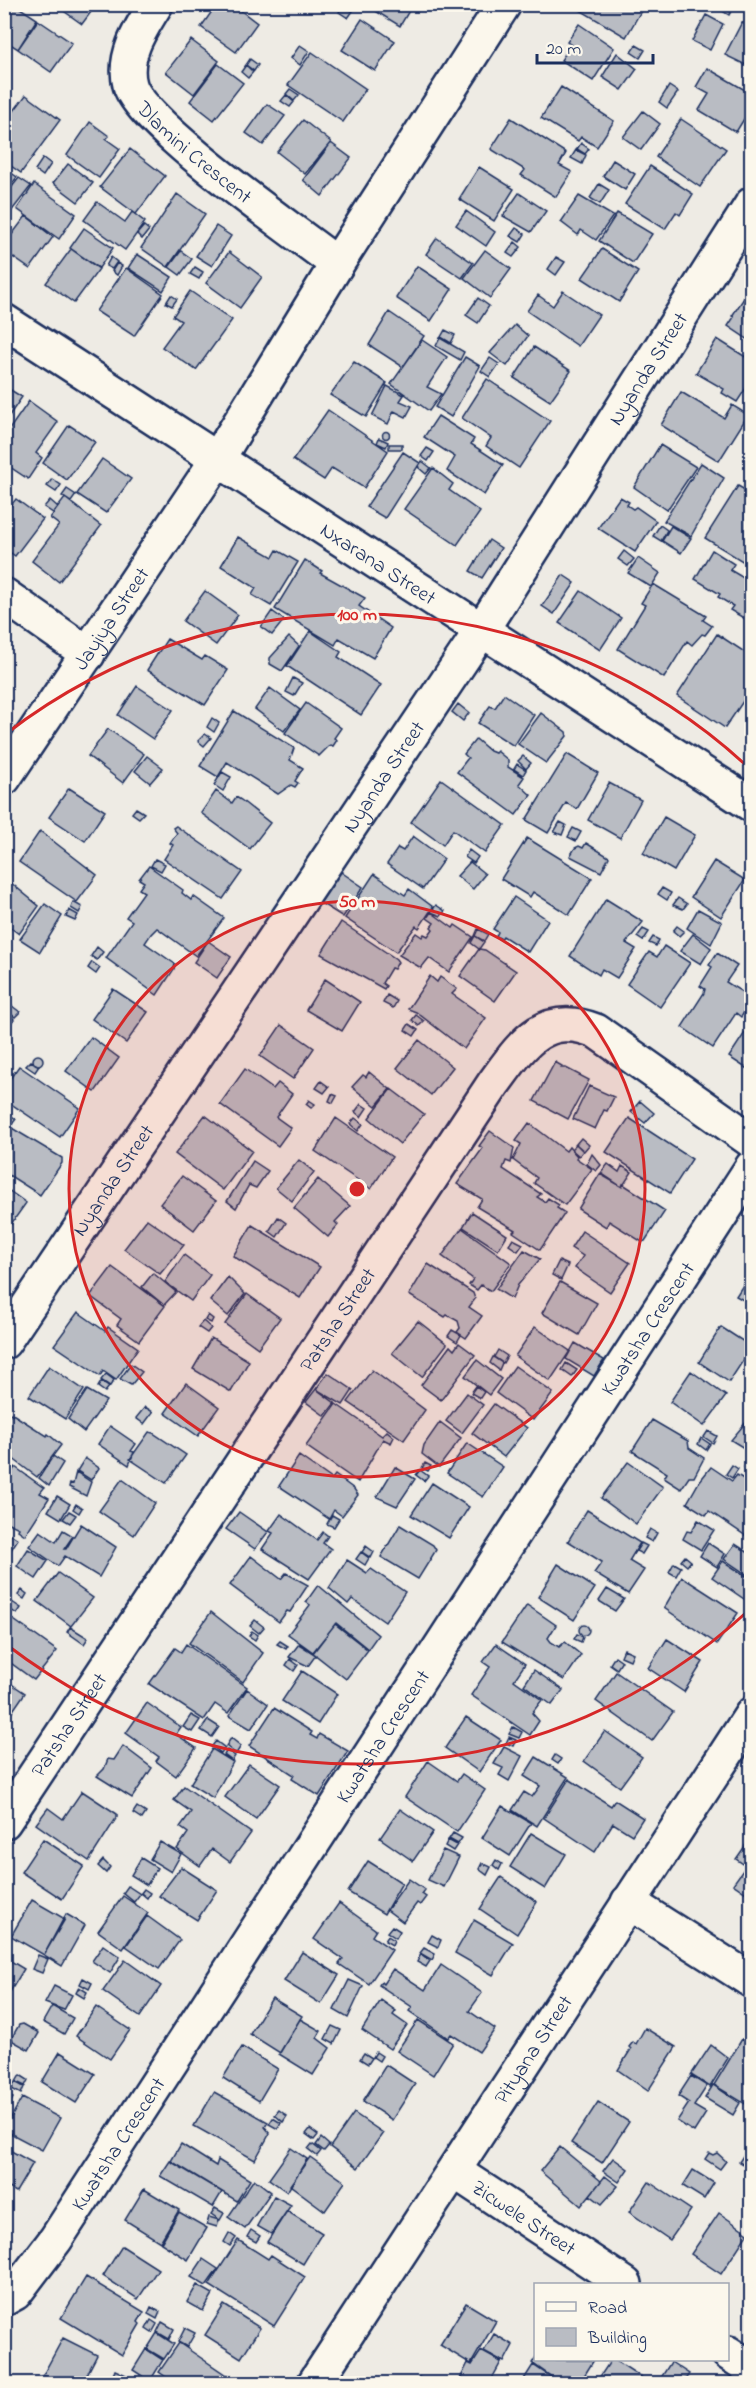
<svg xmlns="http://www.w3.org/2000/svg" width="756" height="2388" viewBox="0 0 756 2388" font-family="'Indie Flower',sans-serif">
<rect width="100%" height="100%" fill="#eeebe4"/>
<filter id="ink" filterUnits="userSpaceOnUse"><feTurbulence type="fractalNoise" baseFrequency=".0167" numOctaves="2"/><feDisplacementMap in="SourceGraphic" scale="12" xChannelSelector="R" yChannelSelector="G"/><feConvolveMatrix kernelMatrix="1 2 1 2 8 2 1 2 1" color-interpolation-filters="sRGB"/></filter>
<g filter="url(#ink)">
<!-- building -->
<path fill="#b9bcc3" stroke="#1b2f5e" stroke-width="1.5" d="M4 4H14L37 19 18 49 4 40Z
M54 4H97L82 24Z
M217 4H232L257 23 236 52 201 27Z
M346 4H358L354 10Z
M371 4H413L400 26 369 7Z
M583 4H645L626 37 580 10Z
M721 4H735L729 15 719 9Z
M740 4H752V11Z
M343 5 353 11 348 18 339 12Z
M706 15 723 24 710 50 692 41Z
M362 19 395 41 375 71 342 50Z
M38 20 72 43 51 72 18 49Z
M742 22 752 27V68L725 55Z
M579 24 614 48 593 81 561 60 571 45 567 42Z
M191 40 219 61 194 94 166 72Z
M300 45 309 51 300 65 291 58Z
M636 45 645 50 640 58 631 52Z
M312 52 366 89 343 122 288 85Z
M617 53 637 69 622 90 602 77Z
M250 59 258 65 254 71 246 65Z
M218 64 243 83 214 120 190 101Z
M246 65 253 72 248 78 241 72Z
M707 68 752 94V106L736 132 699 110 709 94 696 87Z
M669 86 678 92 667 108 659 102Z
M561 87 614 121 597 147 581 137 578 141 541 118Z
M290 89 299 95 294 101 286 94Z
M26 95 60 120 21 173 4 161V124Z
M286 95 294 102 290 107 281 101Z
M267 104 285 116 263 145 246 133Z
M643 111 660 124 641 150 623 137Z
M511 118 566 153 559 165 572 172 556 197 521 175 525 170 491 149Z
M681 119 726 149 700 187 656 157Z
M303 120 331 142 305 174 277 152Z
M90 122 109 136 106 139 120 149 99 178 67 155Z
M331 143 351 158 322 196 303 180Z
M581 143 589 149 585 154 577 149Z
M130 149 165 176 136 214 100 187Z
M576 150 586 155 582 164 571 158Z
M43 158 51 164 43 176 35 170Z
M613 160 635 174 625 190 603 176Z
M68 164 93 183 78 202 53 183Z
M650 166 693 194 680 215 676 212 665 229 625 204Z
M479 167 514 189 494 221 459 199Z
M4 168 17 177 4 195Z
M19 178 31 186 10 213 4 209V197Z
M34 184 76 214 59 239 17 209Z
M599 184 609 190 600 204 590 198Z
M519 193 546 211 531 232 503 216Z
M177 194 205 214 168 267 141 248Z
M579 196 613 216 596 240 581 230 578 235 561 222Z
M97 202 125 222 132 212 145 222 125 250 84 220Z
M466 211 495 232 486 246 456 225Z
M617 213 652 234 633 263 599 241Z
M26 216 53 237 30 269 4 251V245Z
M144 226 149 230 142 239 137 234Z
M216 226 231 236 212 266 196 256Z
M84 228 113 248 99 268 70 248Z
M516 228 525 234 520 242 510 236Z
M437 238 473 263 462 278 426 254Z
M515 242 521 247 513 257 507 253Z
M71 249 99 269 74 303 46 283Z
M602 249 638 272 619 302 582 278Z
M485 250 511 269 490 298 464 278Z
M181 251 192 259 180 275 169 267Z
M229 252 262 277 240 308 206 283Z
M137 254 172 277 163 291 128 268Z
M111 257 117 262 112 269 106 266Z
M556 257 565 262 556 275 548 269Z
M117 263 122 266 117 275 112 271Z
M417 266 452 289 431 321 396 298Z
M195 267 203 272 199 279 190 274Z
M126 268 163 294 134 336 96 311Z
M752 286V342L728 326 734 317 732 316Z
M190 291 232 320 196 370 162 347 181 321 173 316Z
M563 291 599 315 578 346 527 311 538 295 553 306Z
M171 295 177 299 172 306 166 303Z
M478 298 489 306 478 323 466 315Z
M389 312 424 336 403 367 369 345Z
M515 325 528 336 507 366 490 353Z
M445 330 455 335 451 343 441 337Z
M440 338 464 352 460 360 436 346Z
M717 339 752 361V379L737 402 722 393 724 389 696 373Z
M422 340 447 357 427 387 441 394 429 411 391 384Z
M534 347 571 371 550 401 514 378Z
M465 357 480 366 451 417 435 407Z
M490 358 499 364 490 377 481 371Z
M354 362 387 383 366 417 330 395Z
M487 379 550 421 519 468 486 446 491 438 462 418Z
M4 386 22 397 4 423Z
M387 386 404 395 400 401 412 406 406 417 394 411 388 424 372 416Z
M681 392 724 418 732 405 748 415 719 461 661 425Z
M29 401 58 422 36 453 42 458 28 479 4 463V437Z
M328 410 388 451 364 488 332 468 324 480 293 460Z
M438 416 474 439 471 444 503 465 484 495 447 471 455 457 424 437Z
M69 425 95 442 67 480 43 463Z
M382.5 435a3.5 3.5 0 1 1 7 0a3.5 3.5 0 1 1-7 0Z
M379 438 388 442 386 447 377 443Z
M389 444H402V449H389Z
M660 445 696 467 667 510 634 487Z
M427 448 434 452 428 461 421 456Z
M403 452 420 463 385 518 366 507Z
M102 459 131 479 106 513 77 494Z
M422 461 431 468 426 474 418 467Z
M701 463 724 478 691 536 664 521Z
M433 468 453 484 449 490 480 512 457 545 404 509Z
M52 479 61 485 56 492 47 486Z
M738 486 752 494V567L705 538Z
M67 489 76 495 71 502 62 496Z
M620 497 629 502 627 505 633 509 636 507 656 521 635 552 598 528Z
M65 498 101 526 59 582 32 561 59 525 50 518Z
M16 499 43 519 15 556 4 548V514Z
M50 500 58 507 53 513 44 507Z
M660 525 667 530 661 541 653 536Z
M671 526 691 538 681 553 662 541Z
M238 537 273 557 277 550 298 562 271 606 252 595 256 588 221 566Z
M489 540 501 548 482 578 470 571Z
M712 550 734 564 730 570 752 583V623L730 610 733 606 718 597 720 594 695 579Z
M624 551 634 559 628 566 618 559Z
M638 558 660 573 651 587 628 573Z
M305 560 322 571 320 573 365 598 359 606 391 628 373 658 339 638 335 645 275 609Z
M563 575 575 583 554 614 542 606Z
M653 584 706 616 703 620 712 626 705 635 702 634 692 645 687 641 664 678 618 649 645 605 641 603Z
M205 591 238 615 216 645 183 621Z
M581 591 621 618 600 650 559 623Z
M272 611 284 620 272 635 261 627Z
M310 631 341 652 338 657 381 685 361 715 287 666Z
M717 634 749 655 752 650V688L725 728 677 696Z
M289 637 299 646 282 671 270 664V658Z
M167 639 202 660 205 656 228 670 205 705 147 670Z
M293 678 302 683 294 696 286 692Z
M137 686 173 710 153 739 118 715Z
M270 688 300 710 284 731 255 709Z
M504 694 534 715 514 746 478 723 490 706 495 708Z
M306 703 341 728 334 738 337 740 333 746 330 745 319 756 285 733Z
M458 704 469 713 463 721 452 712Z
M234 711 294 748 290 760 303 768 295 781 298 783 295 787 291 785 278 794 227 762 218 777 200 766Z
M541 713 566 732 567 736 546 763 518 744Z
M212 718 219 723 214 732 207 727Z
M108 729 144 754 123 783 88 756Z
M205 734 211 738 204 746 198 741Z
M476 739 490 751 495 753 497 751 508 760V767L524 777 519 784 531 795 516 815 457 772 468 758 464 754Z
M567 754 598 773 577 809 566 803 548 833 526 820Z
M147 756 163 768 150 783 135 771Z
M523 756 531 763 526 769 518 761Z
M517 764 526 770 523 775 514 769Z
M222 772 231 777 223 791 214 785Z
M441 779 505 825 485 853 453 830 443 845 411 822Z
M609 783 641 800 620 838 588 820Z
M69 788 105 811 85 841 49 817Z
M216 791 232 803 236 797 241 800 270 823 250 849 201 813Z
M136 808 144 813 139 818 132 813Z
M664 817 695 835 674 871 643 853Z
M560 822 566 825 562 835 554 832Z
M176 826 242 872 223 899 164 859 173 845 170 843 177 833 173 828Z
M573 828 581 832 576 841 568 837Z
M40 831 97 875 77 902 19 862Z
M413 836 444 859 423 889 387 864 398 848 403 851Z
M527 838 592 878 569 915 533 892 530 897 501 879Z
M586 843 609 857 601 872 570 856 575 848 579 846 583 848Z
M469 850 478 857 474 863 465 857Z
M155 859 165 864 161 871 151 866Z
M714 861 745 880 721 917 691 897Z
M470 862 485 874 473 889 457 876Z
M149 866 183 890 182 893 191 900 193 896 224 918 196 956 157 928 151 934 145 943 175 964 174 969 157 995 106 958 132 921 126 917 144 892 139 889 144 882 139 879Z
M338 870 363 887 343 917 319 902Z
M374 874 405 895 409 889 433 907 419 928 416 926 396 952 345 918Z
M5 878 39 906 19 934 4 923Z
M662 888 671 893 667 900 658 894Z
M514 897 548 920 528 952 503 936 501 939 496 936 498 932 493 929Z
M678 898 687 904 683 909 673 905Z
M606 899 643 922 626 943 636 949 617 978 602 969 599 975 570 956Z
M73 902 82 907 79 913 71 908Z
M45 904 62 916 40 952 20 939Z
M436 905 445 911 441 916 431 912Z
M698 909 722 922 711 944 687 928Z
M69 910 78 915 75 921 66 917Z
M431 912 453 928 455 925 473 937 449 972 429 958 421 968 399 955 416 933 422 937 424 934 428 936 433 929 431 927 434 923 427 918Z
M341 922 396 959 398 962 394 969 391 968 382 983 386 986 384 989 321 954Z
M677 926 684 931 679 936 673 931Z
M478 929 488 934 484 941 475 936Z
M643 929 649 932 643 941 637 937Z
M693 934 711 948 701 964 680 951Z
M475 936 484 942 479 949 471 943Z
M653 937 659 940 656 946 649 943Z
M208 941 231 957 217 978 194 962Z
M664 946 690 963 660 1007 627 984 649 952 657 957Z
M97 947 103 952 97 960 91 956Z
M479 949 485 950 516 971 495 1001 460 976Z
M717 953 737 966 726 982 745 994 749 992 745 1000 752 1005V1016L745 1011 741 1017 736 1013 713 1048 682 1027 704 993 705 989 700 986 712 967 709 965Z
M92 962 100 968 96 974 88 968Z
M430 976 437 982 440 977 457 989 452 994 486 1018 464 1049 416 1012 408 1009Z
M325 979 360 1002 342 1031 306 1010Z
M113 989 148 1012 126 1043 92 1019Z
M387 995 397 1001 393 1008 383 1003Z
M12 1006 20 1012 15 1017 7 1011Z
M7 1012 14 1019 10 1024 4 1020Z
M416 1015 424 1021 419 1026 412 1020Z
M752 1022V1072L729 1057Z
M409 1024 418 1030 414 1036 405 1030Z
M281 1025 314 1048 293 1079 260 1056Z
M91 1037 119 1058 95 1092 66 1071Z
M419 1040 453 1067 431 1095 397 1068Z
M33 1060a5 5 0 1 1 10 0a5 5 0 1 1-10 0Z
M31 1061 39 1066 35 1072 26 1066Z
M555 1062 562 1066 561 1068H566L589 1080 568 1119 534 1101Z
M19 1066 80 1108 60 1137 4 1099V1087Z
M245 1069 273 1089 278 1083 292 1094 276 1117 291 1128 278 1146 220 1104Z
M369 1072 390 1089 376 1106 352 1087 363 1075 366 1077Z
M321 1081 329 1087 324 1093 316 1088Z
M589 1086 614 1097 607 1111 604 1110 595 1129 573 1119Z
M391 1089 424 1114 400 1144 369 1118Z
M332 1094 337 1096 333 1103 329 1101Z
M309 1100 315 1104 311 1108 306 1104Z
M640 1101 654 1113 645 1123 631 1112Z
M361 1104 367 1108 361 1117 355 1112Z
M4 1111 16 1119 10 1127 62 1158V1163L40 1195 4 1172Z
M205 1115 252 1151 223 1190 175 1154Z
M336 1118 392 1157 371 1189 315 1151Z
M355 1118 363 1124 358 1131 350 1124Z
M629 1118 692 1159 670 1193 606 1152Z
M529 1123 566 1151 569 1147 577 1156 576 1158 592 1169 565 1205 534 1183 537 1178 513 1160 521 1144 516 1141Z
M490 1131 514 1148 511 1163 506 1161 503 1169 541 1194 537 1197 545 1202 548 1198 559 1205 557 1208 565 1213 540 1250 513 1232 515 1230 477 1207 482 1199 457 1184 483 1148 479 1146Z
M581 1138 589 1145 584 1151 576 1144Z
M576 1144 583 1151 579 1156 571 1149Z
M592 1154 601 1165 596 1171 587 1164Z
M299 1160 314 1172 292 1201 276 1188Z
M253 1161 268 1171 256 1188 249 1185 236 1208 227 1201Z
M608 1164 619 1172 622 1166 632 1172 622 1187 601 1173Z
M600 1174 622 1187 623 1184 665 1211 645 1241 642 1242 609 1221 606 1227 578 1209Z
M182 1176 216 1201 194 1230 160 1204Z
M318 1179 350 1206 335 1222 338 1225 328 1237 294 1208Z
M4 1187 26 1203 4 1234Z
M472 1212 507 1235 498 1250 463 1227Z
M278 1217 286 1223 277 1237 269 1231Z
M147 1219 184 1245 160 1274 124 1249Z
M252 1225 320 1267 300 1298 233 1256Z
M462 1228 511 1263 491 1291 481 1285 477 1290 469 1285 473 1279 442 1256Z
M582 1231 630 1263 610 1292 575 1268 583 1256 571 1248Z
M513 1239 523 1244 518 1251 509 1245Z
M524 1250 540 1259 518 1285 512 1299 496 1289Z
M184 1255 210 1275 191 1301 165 1282Z
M559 1261 568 1265 561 1280 552 1275Z
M428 1264 473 1293 475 1299 469 1307 482 1316 466 1338 457 1332 460 1328 458 1321 447 1315 445 1317 409 1295Z
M112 1267 165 1306 139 1341 117 1325 121 1319 90 1296Z
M752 1271V1305L736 1296Z
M153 1273 176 1292 164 1305 142 1287Z
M228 1277 245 1294 228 1316 210 1301Z
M560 1282 597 1303 579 1335 542 1313Z
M247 1294 280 1318 258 1348 225 1324Z
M78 1312 105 1331 108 1327 138 1348 116 1380 103 1371 100 1376 54 1345Z
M208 1315 213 1319 211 1323 205 1320Z
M203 1321 211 1328 207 1333 198 1327Z
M418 1321 447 1344 422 1377 392 1353Z
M535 1327 570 1351 550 1381 515 1356Z
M721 1327 752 1347 729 1382 699 1362Z
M452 1330 461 1335 457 1342 448 1336Z
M211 1338 249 1361 231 1392 193 1369Z
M459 1343 475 1355 441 1400 421 1385 450 1346 454 1350Z
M575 1343 604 1360 594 1376 566 1359Z
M498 1350 507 1356 503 1363 494 1357Z
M493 1357 502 1363 499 1370 490 1363Z
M477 1360 501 1379 489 1395 465 1376Z
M566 1363 577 1370 572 1377 562 1370Z
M131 1364 142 1372 131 1385 120 1379Z
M49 1366 84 1390 65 1419 29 1396Z
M515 1366 553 1393 533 1420 496 1393Z
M372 1370 425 1410 404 1440 348 1402Z
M691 1371 726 1396 704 1426 670 1402Z
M328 1373 353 1390 343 1405 316 1389Z
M106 1374 114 1380 110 1386 101 1380Z
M101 1382 109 1387 105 1392 98 1387Z
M186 1383 219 1407 198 1436 165 1413Z
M476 1386 484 1392 480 1398 471 1393Z
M316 1389 335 1403 325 1416 306 1402Z
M87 1390 106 1401 84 1432 68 1419Z
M467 1393 483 1405 462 1433 446 1421Z
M336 1404 382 1436 387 1431 394 1437 391 1443 383 1439 358 1482 306 1446Z
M494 1404 527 1428 504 1457 472 1433Z
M145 1407 153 1412 144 1424 136 1418Z
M11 1413 47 1436 48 1434 61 1445 37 1477 4 1452V1422Z
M752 1415V1453L731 1440Z
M652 1420 688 1441 689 1448 704 1458 694 1477H689L681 1489 664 1478 667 1473 632 1451Z
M440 1422 461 1438 439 1467 422 1454 424 1445Z
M110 1426 136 1444 131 1451 134 1452 129 1465 98 1444Z
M708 1431 717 1436 713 1443 704 1437Z
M149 1432 153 1433 186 1455 166 1483 130 1459Z
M701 1438 710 1444 706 1450 698 1444Z
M467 1443 503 1467 483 1497 447 1473Z
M53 1456 63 1463 49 1486 39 1478Z
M299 1456 332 1479 335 1475 354 1489 358 1495 342 1516 334 1510 329 1519 279 1486Z
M85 1458 99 1468 91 1480 77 1471Z
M749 1460 752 1462V1472L744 1467Z
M628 1462 663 1487 636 1524 601 1498Z
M425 1463 431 1466 428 1471 422 1468Z
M732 1465 738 1469 732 1478 726 1474Z
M15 1467 44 1488 40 1493 49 1498 25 1535 18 1530 19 1528 4 1521V1478L7 1480Z
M395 1467 415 1479 397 1506 377 1497Z
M711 1467 732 1481 737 1475 752 1484V1540L709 1511 706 1515 687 1503 699 1482Z
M420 1470 428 1476 424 1481 416 1475Z
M76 1472 91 1482 86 1496 69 1487 70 1483 73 1484Z
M122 1479 155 1503 134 1535 99 1511Z
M432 1483 469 1507 449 1538 411 1515Z
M57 1496 70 1504 61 1519 48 1511Z
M76 1504 82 1508 79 1513 73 1509Z
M587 1510 640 1543 629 1561 644 1570 628 1594 594 1573 602 1562 568 1541Z
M69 1511 76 1515 70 1523 63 1519Z
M239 1512 268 1532 255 1549 226 1529Z
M281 1514 317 1540 323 1532 328 1536 323 1543 331 1549 309 1579 262 1549 273 1533 269 1531Z
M332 1515 339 1519 334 1527 327 1524Z
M698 1520 714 1530 701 1550 683 1539 687 1531 691 1532Z
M81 1524 116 1547 99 1577 65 1556 58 1566 29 1546 40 1531 56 1542 63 1530 73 1536 64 1549H66Z
M400 1525 433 1545 436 1550 418 1579 381 1557Z
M650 1529 657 1533 652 1542 645 1538Z
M4 1530 18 1539 7 1556 4 1554Z
M641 1543 647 1546 642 1554 636 1551Z
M708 1543 725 1554 717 1567 700 1556Z
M735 1544 752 1555V1578L724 1559Z
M366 1546 374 1552 371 1558 362 1552Z
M28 1549 48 1561 36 1579 17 1566Z
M361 1552 369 1558 365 1565 356 1559Z
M251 1556 281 1579 286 1573 308 1585 290 1612 287 1611 279 1622 230 1585Z
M685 1556 691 1561 687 1566 681 1561Z
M347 1560 367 1573 371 1569 405 1592 385 1622 352 1599 348 1604 329 1588Z
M723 1561 752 1580V1594L747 1601 712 1577Z
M674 1563 681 1567 676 1576 669 1572Z
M558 1564 595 1588 574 1620 538 1597Z
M58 1573 93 1598 71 1626 37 1601Z
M682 1577 738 1613 717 1644 664 1608Z
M318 1585 378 1635 368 1649 336 1623 313 1652 288 1634 310 1605 306 1602Z
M607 1589 624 1599 615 1611 599 1601Z
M22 1590 27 1594 24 1599 18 1595Z
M12 1602 21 1608 17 1614 8 1608Z
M527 1605 556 1625 548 1638 551 1642 559 1647 565 1642 581 1655 564 1680 502 1642Z
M211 1612 263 1653 243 1682 189 1643Z
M4 1613 57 1651 34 1680 4 1658Z
M255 1620 264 1627 259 1633 250 1626Z
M335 1624 368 1650 346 1679 313 1653Z
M579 1630a5 5 0 1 1 10 0a5 5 0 1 1-10 0Z
M70 1627 88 1638 84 1644 67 1632Z
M252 1631 258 1635 255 1640 249 1636Z
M577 1634 583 1637 581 1642 574 1639Z
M667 1639 703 1662 684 1692 648 1668Z
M280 1641 288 1646 286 1649 277 1644Z
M186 1644 247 1687 228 1713 215 1704 204 1720 149 1684 175 1648 181 1652Z
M299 1644 316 1655 308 1666 289 1657Z
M496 1644 525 1664 514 1680 542 1700 532 1713 539 1721 530 1735 471 1695 490 1667 483 1662Z
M624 1649 633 1653 630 1660 621 1656Z
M615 1656 622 1661 617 1669 610 1664Z
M290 1659 298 1665 294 1671 286 1665Z
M534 1670 563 1690 552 1705 524 1685Z
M302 1671 337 1694 318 1724 282 1701Z
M616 1672 673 1712 652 1741 596 1701Z
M4 1679 25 1693 5 1722 4 1721Z
M247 1689 268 1704 251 1729 229 1716Z
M147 1703 181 1727 176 1734 196 1748 176 1776 156 1761 159 1757 126 1733Z
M274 1708 312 1732 310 1735 317 1739 319 1734 348 1751 319 1796 292 1779 294 1775 249 1746Z
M191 1715 200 1720 192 1732 183 1727Z
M466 1717 501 1740 479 1772 445 1748Z
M208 1720 219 1727 212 1737 201 1730Z
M513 1727 522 1732 519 1738 509 1734Z
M605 1731 642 1757 620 1787 584 1761Z
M509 1737 516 1740 513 1746 506 1743Z
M231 1738 241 1746 236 1754 226 1746Z
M216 1741 225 1748 221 1753 212 1746Z
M123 1746 152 1768 132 1798 97 1776 104 1769 108 1759 114 1760Z
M504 1747 522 1756 509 1781 499 1775 503 1768 494 1764Z
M212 1749 233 1762 213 1798 190 1784Z
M227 1750 235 1756 232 1761 224 1755Z
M555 1755 561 1759 558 1764 552 1760Z
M536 1757 568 1777 537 1826 512 1810 524 1792 532 1797 540 1786 524 1776Z
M428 1761 457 1781 462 1774 485 1790 457 1832 405 1797Z
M249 1764 280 1785 256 1819 225 1797Z
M569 1779 611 1806 615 1800 643 1818 632 1835 613 1823 595 1852 544 1818Z
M184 1786 251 1833 230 1862 212 1849 200 1866 177 1849 188 1833 180 1827 191 1812 174 1800Z
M82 1791 117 1814V1817L89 1861 36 1824 48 1808 63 1819Z
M502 1806 531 1823 510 1856 482 1838Z
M137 1807 146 1813 142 1819 133 1813Z
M400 1809 433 1832 413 1861 380 1838Z
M453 1833 462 1838 458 1844 449 1839Z
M531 1833 566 1854 545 1889 510 1867Z
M752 1836V1897L733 1884 746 1866 736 1859Z
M43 1839 84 1866 62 1899 21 1872Z
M448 1840 457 1845 453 1851 445 1846Z
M160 1842 181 1854 171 1872 150 1859Z
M443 1850 459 1857 444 1887 428 1880Z
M141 1858 157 1868 147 1885 131 1875Z
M103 1860 110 1867 106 1873 98 1866Z
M496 1860 502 1864 499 1870 493 1865Z
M368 1861 402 1883 384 1914 348 1892Z
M482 1863 491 1867 487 1875 479 1869Z
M181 1867 217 1890 197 1920 159 1896Z
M501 1877 537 1902 517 1934 480 1909Z
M409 1879 425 1890 422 1894 426 1897 420 1905 417 1903 403 1922 387 1910Z
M128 1886 140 1894 134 1902 123 1893Z
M144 1889 150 1893 147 1898 141 1893Z
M123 1896 148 1913 123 1949 98 1931Z
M32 1900 65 1919 44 1955 11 1936Z
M339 1903 376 1930 372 1936 392 1950 369 1984 339 1964 343 1959 314 1939Z
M66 1914 85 1925 62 1966 44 1955Z
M147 1916 180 1940 159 1969 126 1946Z
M474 1920 513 1943 493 1975 455 1953Z
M392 1926 400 1931 396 1938 387 1932Z
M432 1935 441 1940 438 1947 428 1942Z
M388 1936 394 1940 392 1945 385 1941Z
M103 1945 120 1957 110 1973 92 1961Z
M424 1948 435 1954 432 1960 420 1953Z
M302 1952 339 1975 321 2004 284 1981Z
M421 1954 430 1961 426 1967 417 1962Z
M38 1955 48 1959 42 1973 32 1969Z
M4 1957 24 1969 5 2000H4Z
M125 1960 161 1986 140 2017 103 1991Z
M441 1965 482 1993 469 2011 495 2029 479 2052 451 2034 448 2038 409 2011 412 2007 379 1985 381 1982 383 1984 393 1969 425 1990Z
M83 1978 92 1983 89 1989 80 1984Z
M349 1980 363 1986 348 2018 334 2010Z
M54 1986 72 1995 64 2010 45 2003Z
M79 1987 87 1992 84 1998 76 1993Z
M272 1998 302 2016 280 2053 250 2034Z
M381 2000 396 2011 393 2015 407 2025 390 2049 362 2030Z
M52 2006 73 2018 64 2034 43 2022Z
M96 2007 130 2030 110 2059 76 2036Z
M300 2019 321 2031 317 2038 330 2048 313 2075 279 2054Z
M418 2020 453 2043 433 2075 397 2051Z
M23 2024 39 2033 29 2050 13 2041 12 2037 19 2025Z
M332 2026 341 2030 334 2044 325 2039Z
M645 2028 676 2047 648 2091 618 2070 631 2049 629 2047 633 2042 636 2044Z
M742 2039 752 2044V2108L714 2085Z
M711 2045 728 2058 710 2087 691 2075Z
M242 2047 278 2069 259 2101 223 2078Z
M60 2052 95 2074 76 2103 42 2082Z
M376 2052 382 2056 379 2061 373 2057Z
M364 2053 372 2058 368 2064 360 2059Z
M386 2065 415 2084 392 2120 363 2101Z
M20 2075 28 2080 25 2086 16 2082Z
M691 2076 707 2086 694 2106 706 2113 694 2132 677 2121 689 2103 678 2096Z
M15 2082 24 2087 21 2094 12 2089Z
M713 2085 740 2103 733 2115 705 2098Z
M4 2087 8 2089 5 2094 13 2098 4 2114Z
M214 2092 268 2122 265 2127 270 2133 255 2160 194 2126Z
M22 2098 60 2118 42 2150 4 2130Z
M598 2102 629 2122 602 2163 571 2143Z
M279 2110 287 2116 283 2122 275 2115Z
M354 2113 383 2133 358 2168 330 2147Z
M273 2118 281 2123 278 2129 269 2124Z
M310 2129 318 2135 314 2140 306 2134Z
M321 2138 329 2145 324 2151 316 2145Z
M181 2144 216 2166 218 2160 250 2180 237 2201 171 2161Z
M312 2144 321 2151 317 2156 308 2149Z
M750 2145H752V2170L739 2162Z
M4 2147 33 2163 16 2192 4 2185Z
M560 2147 601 2181 581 2206 540 2171Z
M291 2148 307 2159 287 2192 269 2179Z
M709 2153 713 2155 717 2153 726 2161 720 2169 705 2159Z
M310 2157 345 2182 325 2211 290 2185Z
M613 2158 628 2169 619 2182 603 2171Z
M170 2161 222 2192 213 2207 160 2176Z
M693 2170 714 2183 704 2199 683 2186Z
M605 2176 618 2186 602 2204 590 2195Z
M254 2179 271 2192 245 2229 228 2217Z
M649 2182 691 2210 670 2240 629 2212Z
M144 2189 179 2210 160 2242 125 2220Z
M274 2196 291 2205 271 2234 257 2226Z
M215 2208 224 2213 220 2220 211 2214Z
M287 2211 322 2233 303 2264 267 2242Z
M179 2212 207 2228 188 2260 161 2243Z
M719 2213 748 2233 721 2274 691 2254Z
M209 2217 219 2220 217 2227 207 2224Z
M251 2230 260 2236 256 2242 247 2237Z
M229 2233 236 2238 230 2246 224 2242Z
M238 2240 268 2259 271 2255 305 2277 274 2326 209 2285Z
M122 2246 158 2269 138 2299 103 2276Z
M203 2259 218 2269 206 2286 191 2277Z
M86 2277 144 2312 138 2322 140 2324 122 2355 61 2318Z
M197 2285 213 2294 203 2311 187 2302Z
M466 2303 496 2321 471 2364 440 2345Z
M224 2305 260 2328 241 2358 205 2335Z
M151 2307 160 2312 157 2319 148 2314Z
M151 2320 157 2324 152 2333 146 2329Z
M162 2322 174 2329 169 2339 157 2332Z
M185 2328 195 2333 187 2347 178 2342Z
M157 2333 174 2344 164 2359 147 2349Z
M494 2334 513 2345 504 2362 484 2351Z
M63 2338 97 2355 82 2384H59L43 2375Z
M179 2343 229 2377 224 2384H176L159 2372Z
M146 2349 163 2360 150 2381 133 2370Z
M481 2351 501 2362 489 2384H468L460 2379 468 2363 472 2365Z
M536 2357V2360H594L579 2384H562L532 2363Z
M611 2360H615L652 2384H595Z
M671 2362 689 2374 682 2384H657Z
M533 2365 561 2384H521Z
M115 2370 126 2375 123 2384 111 2380Z
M419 2377 430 2384H414Z
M130 2378 140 2384H127Z"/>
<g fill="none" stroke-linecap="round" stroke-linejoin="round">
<!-- minor casing -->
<g stroke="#1b2f5e" stroke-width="38">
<g id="minor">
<path id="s1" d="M156 4C141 28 122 56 130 85 141 125 297 233 337 264"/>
<path id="s2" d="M4 321 752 805"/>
<path d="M4 595 88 654"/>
<path id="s3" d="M4 778 217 460 337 264 504 4"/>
<path id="s4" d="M4 1342 481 631 752 204"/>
<path id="s5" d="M4 1822 494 1083C522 1045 543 1010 596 1031L752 1141"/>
<path d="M628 1902 752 1981"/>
<path id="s6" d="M454 2171 625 2284"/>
<path id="s7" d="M4 2299 15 2293 56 2239 752 1167"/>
<path d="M728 2353 752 2369"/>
<path id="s8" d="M314 2384 752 1714"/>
</g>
</g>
<!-- minor -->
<use href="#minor" stroke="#fbf7ec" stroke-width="33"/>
</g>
</g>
<!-- distance rings -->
<circle cx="357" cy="1189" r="288" fill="#d62828" fill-opacity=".12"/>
<g fill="none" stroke="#d62828" stroke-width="3">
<circle cx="357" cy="1189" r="288"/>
<path d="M749 1610A575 575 0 0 1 7 1645M7 733A575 575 0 0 1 749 768"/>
</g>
<g text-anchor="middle" stroke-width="6" stroke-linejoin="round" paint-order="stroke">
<!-- street labels -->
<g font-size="21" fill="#1b2f5e" stroke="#fbf7ec">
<text dy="7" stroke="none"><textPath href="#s1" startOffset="182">Dlamini Crescent</textPath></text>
<text dy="7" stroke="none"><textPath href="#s4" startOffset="1167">Nyanda Street</textPath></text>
<text dy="7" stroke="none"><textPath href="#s2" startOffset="446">Nxarana Street</textPath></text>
<text dy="7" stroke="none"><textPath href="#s3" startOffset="192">Jayiya Street</textPath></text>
<text dy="7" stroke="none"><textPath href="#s4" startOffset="681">Nyanda Street</textPath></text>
<text dy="7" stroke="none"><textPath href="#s4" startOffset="195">Nyanda Street</textPath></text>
<text dy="7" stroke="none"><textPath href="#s5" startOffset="603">Patsha Street</textPath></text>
<text dy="7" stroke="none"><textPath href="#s7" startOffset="1166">Kwatsha Crescent</textPath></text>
<text dy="7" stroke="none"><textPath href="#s5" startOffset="117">Patsha Street</textPath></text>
<text dy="7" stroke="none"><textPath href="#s7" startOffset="680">Kwatsha Crescent</textPath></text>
<text dy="7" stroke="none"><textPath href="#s8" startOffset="400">Pityana Street</textPath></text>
<text dy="7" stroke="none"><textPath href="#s7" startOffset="194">Kwatsha Crescent</textPath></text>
<text dy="7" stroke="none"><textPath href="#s6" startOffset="84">Zicwele Street</textPath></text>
</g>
</g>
<circle cx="357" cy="1189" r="9" fill="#d62828" stroke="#fbf7ec" stroke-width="3"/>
<g font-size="18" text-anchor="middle" font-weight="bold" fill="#d62828" stroke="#fbf7ec" stroke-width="6" stroke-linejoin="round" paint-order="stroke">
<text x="357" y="620">100 m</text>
<text x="357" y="907">50 m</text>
</g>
<!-- margin -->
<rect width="756" height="2388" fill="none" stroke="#fbf7ec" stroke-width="24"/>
<rect x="12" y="12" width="732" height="2364" fill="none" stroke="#1b2f5e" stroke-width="2" filter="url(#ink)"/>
<!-- legend -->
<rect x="534" y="2283" width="195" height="78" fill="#fbf7ec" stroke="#a1a7b3" stroke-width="1.5"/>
<rect x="546" y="2302" width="30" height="9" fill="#fbf7ec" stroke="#a1a7b3" stroke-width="1.5"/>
<text x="588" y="2313" font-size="18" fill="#1b2f5e">Road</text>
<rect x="546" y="2328" width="30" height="18" fill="#b9bcc3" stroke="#a1a7b3" stroke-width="1.5"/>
<text x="588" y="2343" font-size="18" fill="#1b2f5e">Building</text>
<!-- scale -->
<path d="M537 54v9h116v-9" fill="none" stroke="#1b2f5e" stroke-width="3"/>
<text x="546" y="54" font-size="18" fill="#1b2f5e" stroke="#fbf7ec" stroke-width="4.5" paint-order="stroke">20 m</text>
</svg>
